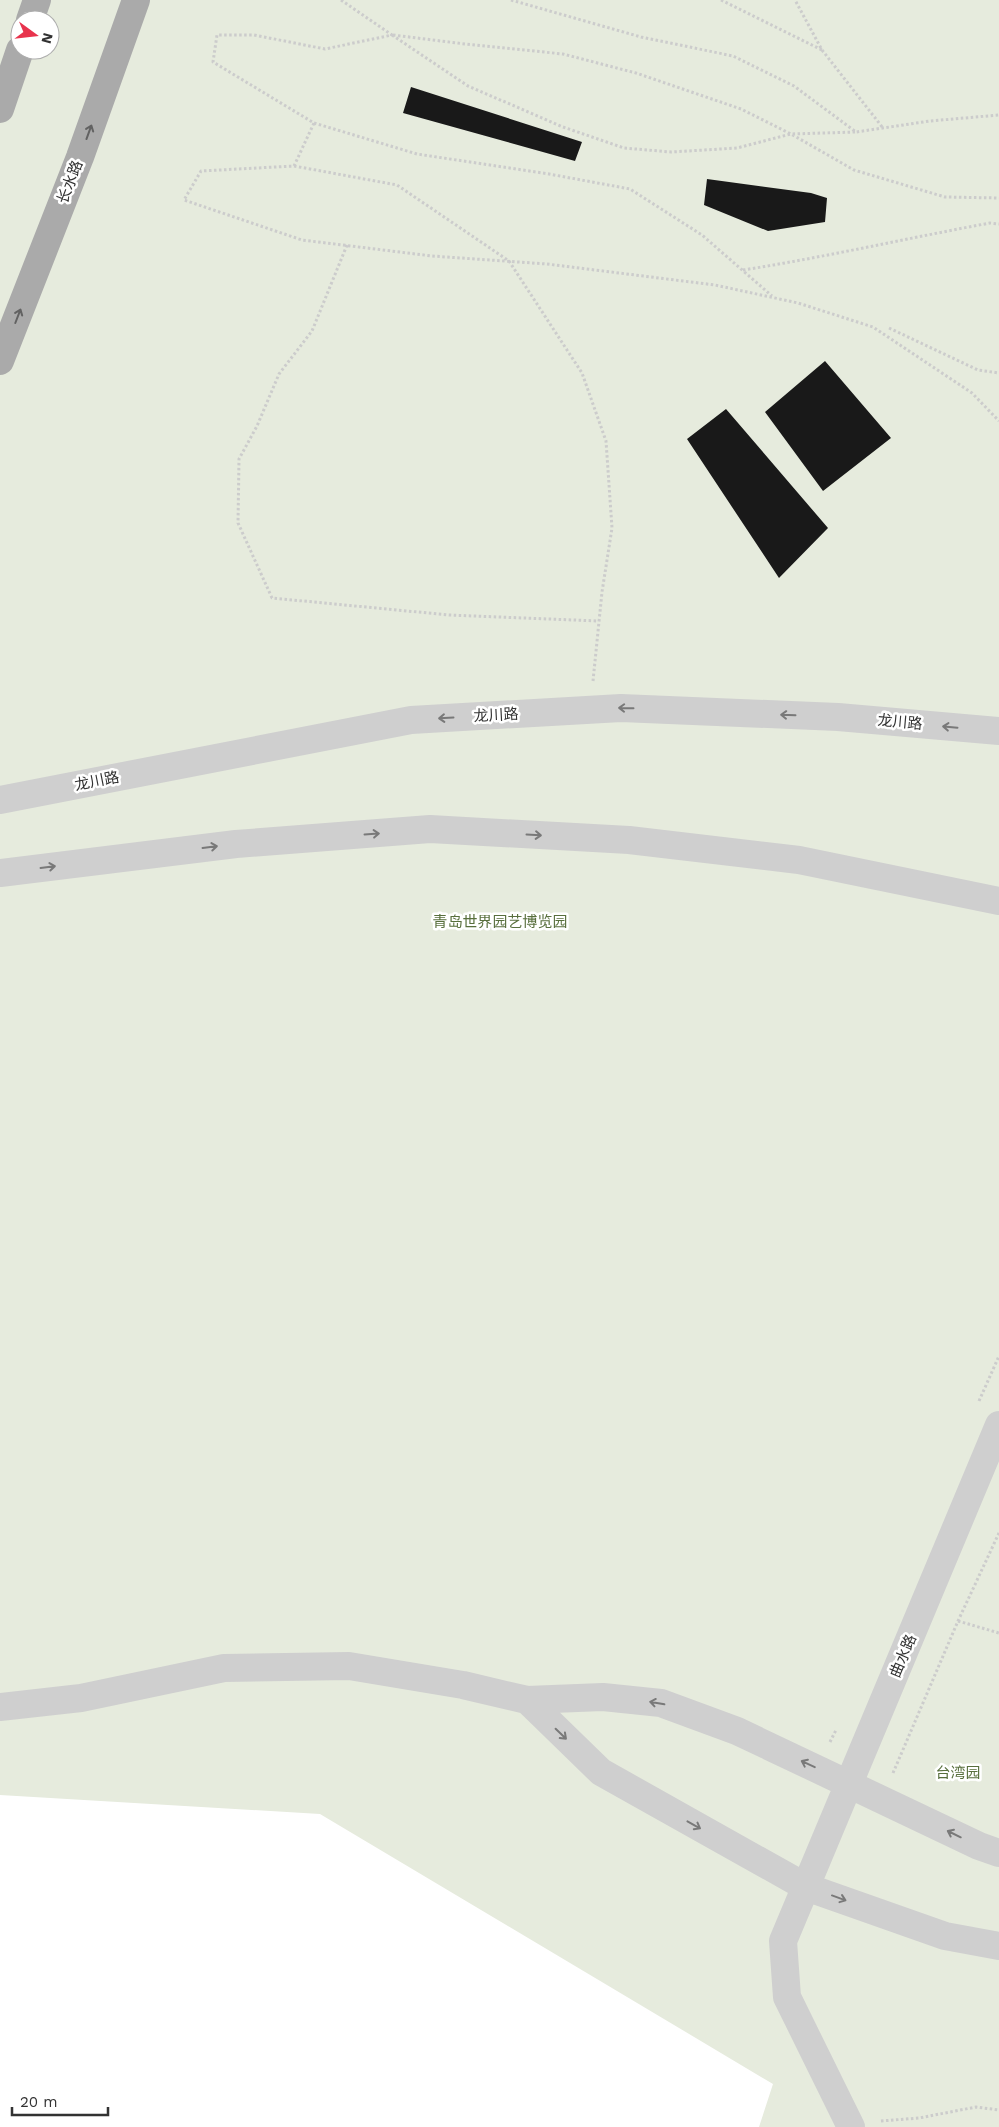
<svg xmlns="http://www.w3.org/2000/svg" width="999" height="2127" viewBox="0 0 999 2127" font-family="'Work Sans','Noto Sans SC',sans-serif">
<rect width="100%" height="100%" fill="#fff"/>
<!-- green -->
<path fill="#e6ebdd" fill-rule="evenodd" d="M0 0H999V2127H759L773 2084 320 1814 0 1795ZM20 20H50V50H20Z"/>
<!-- building -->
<path fill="#191919" d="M411 87 582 142 575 161 403 113Z
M707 179 811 193 827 198 825 222 768 231 704 205Z
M825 361 891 438 823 491 765 412Z
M726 409 828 528 779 578 687 439Z"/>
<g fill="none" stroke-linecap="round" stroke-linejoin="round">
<!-- path -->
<path stroke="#ccc" stroke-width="3" stroke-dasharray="2.5 2.5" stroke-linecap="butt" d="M341 0 392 35 325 49 254 35H217L213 62 314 123 294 166 201 171 184 200 302 240 432 256 547 264 715 285 798 303 873 327 972 393 999 421
M511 0 641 37 733 56 794 86 856 132 930 121 999 115
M721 0 822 50 795 0
M392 35 468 86 563 127 624 148 671 152 737 148 791 134 854 170 945 197 999 198
M393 35 465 44 563 54 636 73 741 109 791 134 856 132
M822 50 883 128
M314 123 417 154 549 174 630 189 702 235 772 296
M294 166 397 185 509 261 582 373 606 441 612 528 602 592 593 681
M347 245 312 331 279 374 257 426 239 459 238 523 272 598 449 615 598 621
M743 270C826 257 908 238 990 223L999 224
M889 328 978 370 999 373
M979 1401 999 1356
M958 1621 999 1633
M830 1742 836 1730
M893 1773 958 1621 999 1533
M881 2121 919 2118 976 2107 999 2110"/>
<!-- minor -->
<path stroke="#cfcfcf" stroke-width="28" d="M0 800 411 720 621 708 838 717 999 731
M0 873 236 844 430 829 629 840 799 860 999 901
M527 1700 601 1772 806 1887 945 1936 999 1946
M0 1707 81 1698 224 1668 349 1666 463 1685 527 1700 603 1697 661 1703 737 1731 979 1846 999 1853
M851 2127 787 1997 783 1941 999 1425"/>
<!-- major -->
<path stroke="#aaa" stroke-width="28" d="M30 20 37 0
M0 109 20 50
M0 361 80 157 136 0"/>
</g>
<!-- one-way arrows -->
<defs><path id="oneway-shaft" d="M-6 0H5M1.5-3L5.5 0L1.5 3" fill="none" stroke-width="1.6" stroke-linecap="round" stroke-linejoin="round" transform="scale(1.25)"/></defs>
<g stroke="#626262">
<use href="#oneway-shaft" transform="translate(89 132) rotate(-70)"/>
<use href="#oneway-shaft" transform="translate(18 316) rotate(-69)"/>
</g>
<g stroke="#797979">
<use href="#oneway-shaft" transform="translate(626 708) rotate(-179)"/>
<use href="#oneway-shaft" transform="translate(788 715) rotate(-178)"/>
<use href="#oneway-shaft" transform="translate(446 718) rotate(177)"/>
<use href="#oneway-shaft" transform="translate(950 727) rotate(-175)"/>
<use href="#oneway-shaft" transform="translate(372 834) rotate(-4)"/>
<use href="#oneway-shaft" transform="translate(534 835) rotate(3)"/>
<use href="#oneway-shaft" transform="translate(210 847) rotate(-7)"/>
<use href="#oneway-shaft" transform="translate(48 867) rotate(-7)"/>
<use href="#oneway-shaft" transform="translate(657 1703) rotate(-170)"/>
<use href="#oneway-shaft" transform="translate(561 1734) rotate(44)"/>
<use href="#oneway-shaft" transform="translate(808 1764) rotate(-155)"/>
<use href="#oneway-shaft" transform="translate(694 1825) rotate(29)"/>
<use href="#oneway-shaft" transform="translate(954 1834) rotate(-154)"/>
<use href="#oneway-shaft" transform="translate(839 1898) rotate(20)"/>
</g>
<g text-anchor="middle" stroke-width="5" stroke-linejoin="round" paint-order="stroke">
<!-- street labels -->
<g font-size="15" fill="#323232" stroke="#fff">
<text transform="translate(70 182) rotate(-69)" y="5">长水路</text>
<text transform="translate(496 715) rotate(-3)" y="5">龙川路</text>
<text transform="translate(900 722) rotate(5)" y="5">龙川路</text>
<text transform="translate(97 781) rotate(-11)" y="5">龙川路</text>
<text transform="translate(903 1656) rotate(-67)" y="5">曲水路</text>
</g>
<!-- park labels -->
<g font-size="15" fill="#586f3d" stroke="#fff">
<text x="500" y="927">青岛世界园艺博览园</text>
<text x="958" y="1778">台湾园</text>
</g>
</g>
<!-- north arrow -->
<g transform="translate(35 35) rotate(105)"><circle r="24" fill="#ffffff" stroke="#adadad"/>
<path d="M0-4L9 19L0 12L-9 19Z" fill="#e8344d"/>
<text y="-8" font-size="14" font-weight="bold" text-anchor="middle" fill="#323232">N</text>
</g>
<!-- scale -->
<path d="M12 2107v8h96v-8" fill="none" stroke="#323232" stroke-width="2.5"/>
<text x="20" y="2107" font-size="15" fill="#323232" stroke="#ffffff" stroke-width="4" paint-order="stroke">20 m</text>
</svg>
